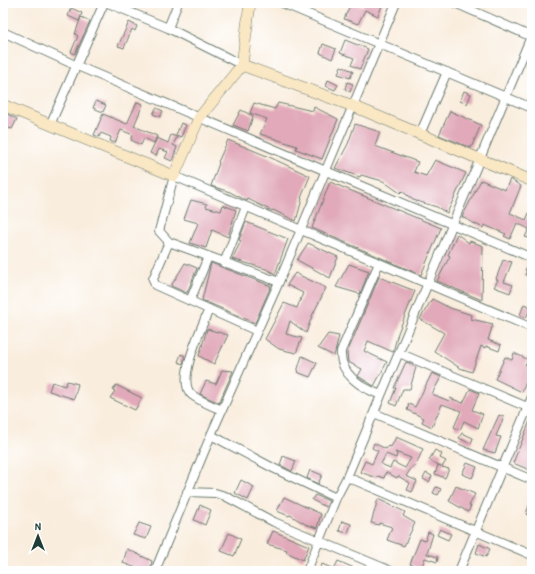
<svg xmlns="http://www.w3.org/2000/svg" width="535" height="574" viewBox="0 0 535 574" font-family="'Patrick Hand',sans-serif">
<rect width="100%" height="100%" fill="#fff"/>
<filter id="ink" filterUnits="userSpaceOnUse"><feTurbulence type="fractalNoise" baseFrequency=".025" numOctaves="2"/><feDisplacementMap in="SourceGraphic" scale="8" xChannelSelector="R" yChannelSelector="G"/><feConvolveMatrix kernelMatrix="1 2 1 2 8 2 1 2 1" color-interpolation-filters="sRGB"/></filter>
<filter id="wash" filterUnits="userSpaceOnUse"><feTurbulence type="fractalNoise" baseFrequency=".012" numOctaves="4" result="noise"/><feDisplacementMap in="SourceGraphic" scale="16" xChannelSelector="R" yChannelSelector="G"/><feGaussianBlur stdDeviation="0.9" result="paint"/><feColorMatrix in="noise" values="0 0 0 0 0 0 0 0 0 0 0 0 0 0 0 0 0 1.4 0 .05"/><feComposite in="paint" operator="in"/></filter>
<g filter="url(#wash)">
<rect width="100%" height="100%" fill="#f9eddd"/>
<g id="blocks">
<!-- building -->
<path fill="#e1a9b9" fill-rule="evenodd" d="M351 3 363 6 364 3H383L378 16 365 10 358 24 344 19Z
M71 8 82 13 79 21 68 16Z
M81 17 90 21 75 54 71 52 78 36 75 34Z
M129 22 137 26 135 31 132 29 124 48 118 46Z
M345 40 368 49 360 69 351 65 354 58 340 53Z
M323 44 336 49 332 59 320 53Z
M341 66 353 71 350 78 338 74Z
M328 80 338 85 335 90 326 86Z
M347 82 353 84 350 92 345 89Z
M464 91 471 94 467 104 460 101Z
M96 101 106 105 103 112 93 108Z
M137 102 143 104 134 126 157 136 154 143 144 138 141 145 131 140 133 135 121 130 115 143 110 141 111 137 101 133 99 137 94 135 103 114 127 124Z
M254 103 275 109 278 103 313 111 314 107 338 119 322 159 296 149 297 146 260 134 267 119 250 113Z
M156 108 163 111 160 117 153 114Z
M241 110 253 116 248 131 233 125Z
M450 111 481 125 471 148 439 135Z
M7 114 17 119 12 129 9 128 7 131 3 129V122Z
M181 123 186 125 181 137 176 135Z
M355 124 380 132 375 146 418 162 414 172 426 176 435 160 466 173 447 213 437 207 413 200 402 191 400 193 383 181 361 175 360 177 335 168 348 144Z
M171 135 177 137 173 145 177 147 172 161 165 158 168 152 159 149 156 156 150 153 157 138 168 143Z
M228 140 267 156 310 176 301 198 302 199 296 221 273 210 272 211 248 199 247 201 230 192 211 186 219 163 218 162Z
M510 179 521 186 510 213 526 220 532 206V239L525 237 529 229 517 223 510 239 504 236 506 234 484 225 483 228 462 217 481 180 505 190Z
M330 182 441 228 421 275 312 228Z
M191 200 207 204 206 207 221 211 223 205 236 210 228 237 212 230 206 248 190 243 198 223 184 219Z
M246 222 288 239 275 274 266 269 232 259 241 241 239 240Z
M457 234 469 243 470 241 483 246 482 300 437 281 450 256 448 255Z
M308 243 338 257 330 278 297 260Z
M503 260 512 262 504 282 513 285 510 293 494 287 498 280 496 279Z
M185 263 197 268 187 293 171 286Z
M211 263 271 286 255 323 202 300Z
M530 263H532V277L525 275 527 271 525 270Z
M349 264 369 271 360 294 336 287Z
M295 273 326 288 312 316 306 333 290 321 286 334 302 338 296 353 279 349 265 339 284 303 297 308 303 293 287 285Z
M379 277 415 291 398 333 393 352 368 341 364 351 387 362 374 386 358 376 362 369 348 362 347 353Z
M432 299 450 308 472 315 471 319 493 324 488 340 501 345 499 351 486 346 485 348 481 346 472 372 460 368 434 351 444 333 420 319Z
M524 304 531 307 526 318 520 315Z
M207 329 228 335 214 364 199 356Z
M328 334 339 336 334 356 318 348Z
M514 353 529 360 525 364 532 367 522 392 495 379 505 357 512 360Z
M181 354 185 356 183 364 178 362Z
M302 356 317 363 310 377 297 372Z
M406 362 416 367 410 389H403L396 406 390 403 396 388H394Z
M222 370 233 371 219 403 200 394 206 381 216 384Z
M432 373 441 377 432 394 449 401 450 398 463 403 470 389 479 393 472 410 483 414 478 428 464 421 460 430 454 427 461 411 442 404 432 427 422 422 424 418 407 410 409 404 415 407Z
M67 381 78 384 74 399 49 391 52 382 65 386Z
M116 385 142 398 135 410 110 398 115 391 113 390Z
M499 415 504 417 496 436 501 437 495 453 483 450Z
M532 416V471L513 463Z
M462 433 473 438 471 444 459 438Z
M396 437 423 449 415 467 413 466 406 476 417 481 412 492 407 490 410 483 398 476 397 478 386 472 384 478 378 476 377 478 360 472 365 461 372 464 378 451 372 448 374 443 386 449 388 446 391 447ZM395 452 411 458 405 468 393 462 390 468 381 464 386 454 396 458 397 454Z
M435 450 442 454 440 458 446 461 442 467 449 469 445 478 435 474 438 465 441 466 429 460Z
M283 456 296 461 292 471 280 465Z
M467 463 477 467 472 478 462 474Z
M310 470 322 475 318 484 307 478Z
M426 473 432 476 429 482 423 479Z
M241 480 254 487 248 500 235 493Z
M456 486 475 494 469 506H471L468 512 449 501Z
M436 487 441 489 438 495 433 493Z
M315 495 329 501 326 507 312 500Z
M284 497 321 514 317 528 305 524 290 515 289 516 277 511Z
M378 499 405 512 403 516 415 523 404 546 387 540 392 527 379 523V525L371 523Z
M531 500 532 501V517L526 514Z
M200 505 211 510 205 525 194 520Z
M342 521 351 524 348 533 339 531Z
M139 523 151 527 146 539 133 535Z
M440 529 451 534 448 540 437 535Z
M273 531 309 546 303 560 286 552 287 550 267 544Z
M428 532 433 534 427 554 438 557 437 562 425 558 421 569 410 564 420 539 425 541Z
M229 533 241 539 234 556 221 551Z
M479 544 490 549 486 557 476 553Z
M127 549 152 561 150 571H144L123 563Z
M338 561 361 571 319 570 322 564 334 569Z"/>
</g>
</g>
<g filter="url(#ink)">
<use href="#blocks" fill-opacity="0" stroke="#6b7b6f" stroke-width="1"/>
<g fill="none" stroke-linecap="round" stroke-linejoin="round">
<!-- street casing -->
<g stroke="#6b7b6f" stroke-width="10">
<path id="street" d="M108 3 168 28 242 65
M282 3 532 108
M455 3 532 37
M168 28 178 3
M3 32 75 65 532 258
M50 125 104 3
M420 134 447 72
M169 242 279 282
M224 263 246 207
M379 263 341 351C339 374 362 388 381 395
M190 301 208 257
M209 309C202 327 175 382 192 395 200 401 212 406 222 410
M257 331 155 285 153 279 169 242 159 231 174 176 532 328
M399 353 532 409
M374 413 532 480
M211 435 273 468 336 498
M347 477 532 555
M187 492 215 493 225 496 274 522 391 571
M155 571 211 435 279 282 396 3
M307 571 336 498 347 477 532 34
M459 571 532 397"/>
</g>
<!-- secondary casing -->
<g stroke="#6b7b6f" stroke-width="12">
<path id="secondary" d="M242 65 353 106 532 181
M3 105 174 176 199 118 242 65 250 3"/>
</g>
<!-- street -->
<use href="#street" stroke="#fff" stroke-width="8"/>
<!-- secondary -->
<use href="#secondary" stroke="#fae7c3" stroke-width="11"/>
</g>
</g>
<!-- margin -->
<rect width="535" height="574" fill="none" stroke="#fff" stroke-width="16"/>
<!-- north arrow -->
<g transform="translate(38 536)" stroke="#ffffff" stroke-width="3" paint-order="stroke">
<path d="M0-3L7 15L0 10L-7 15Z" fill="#1f3d34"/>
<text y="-6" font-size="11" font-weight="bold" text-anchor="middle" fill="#1f3d34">N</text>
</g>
</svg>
